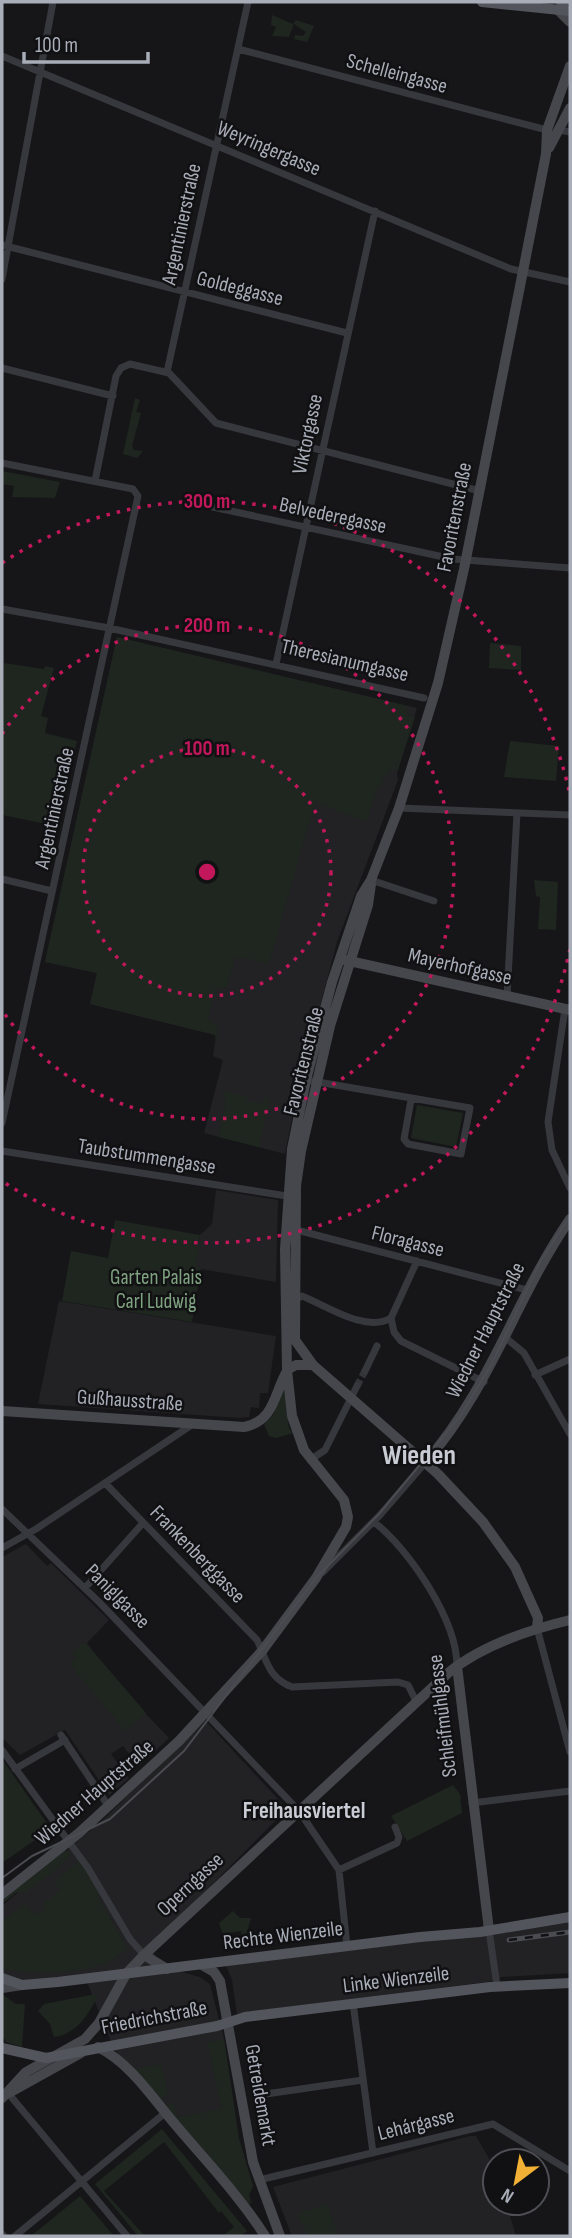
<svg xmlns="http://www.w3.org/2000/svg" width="572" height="2238" viewBox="0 0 572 2238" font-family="'Sofia Sans Condensed',sans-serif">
<rect width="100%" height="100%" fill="#161618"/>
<!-- built -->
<path fill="#222225" d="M117 637 417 708 397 773 398 780 337 942 297 1093 285 1154 204 1133 223 1060 213 1056 216 1035 90 1004 97 973 45 962Z
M216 1190 278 1200 276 1282 195 1268 200 1235 212 1224Z
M59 1301 276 1336 268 1393H260L259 1408 251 1407 249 1417 240 1418 38 1404Z
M26 1544 47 1566 51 1563 109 1620 87 1643 120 1687 169 1738 139 1766 123 1746 111 1754 129 1778 109 1795 65 1730 20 1755 2 1738V1557Z
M204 1719 287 1809 151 1946 160 1966 200 1977 210 1984 224 2039 239 2139 253 2186 249 2195 252 2204 114 2049 87 1982 18 1981 2 1976V1906L106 1817Z
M570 1919V1973L502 1977 494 1981 237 2014 232 1980 224 1961Z
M470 2136H476L495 2169V2203H506L516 2236H292L273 2187Z"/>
<!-- green -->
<path fill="#1e261f" d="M272 15 293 24 296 20 314 26 307 42 294 39 295 35 303 36 306 32 294 24 289 37 272 36 276 27 271 25Z
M135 398 140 400 136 412 141 413 132 446 134 450 143 451 137 458 123 454Z
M2 471 60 482 55 498 12 497 14 486 2 484Z
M117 637 408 706 406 715 415 717 398 770 391 769 377 790 366 822 315 802 269 964 241 957 235 959 227 987 215 989 208 1019 219 1028 216 1040 215 1035 90 1004 97 973 45 962Z
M490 643 521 646V670L489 668Z
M4 663 44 669 45 666 54 668 41 716 48 718 45 733 77 741 56 826 2 815Z
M510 741 559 746 556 781 504 777Z
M534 880 558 882 556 930 538 929 540 897 536 896Z
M224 1091 246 1096 247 1100 262 1104 264 1097 270 1098 259 1147 218 1137 226 1102 222 1095Z
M417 1105 463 1113 456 1147 411 1138Z
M115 1220 200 1235 196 1267 201 1268 192 1322 62 1301 71 1251 108 1258Z
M283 1383 289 1428 293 1433 276 1438 269 1436 264 1424 273 1415Z
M85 1642 146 1713 125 1731 69 1663 77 1659 72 1653Z
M2 1759 51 1829 2 1863Z
M453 1785 460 1794 462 1813 407 1841 391 1816Z
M64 1850 70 1853C63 1872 38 1877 28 1892H17L2 1904V1900Z
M80 1861 99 1893 97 1895 127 1948C100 1978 39 1974 2 1969V1921L25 1904 32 1912 38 1914 45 1908 43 1904 60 1890 54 1881Z
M233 1911 240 1918H251L243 1947 241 1931 223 1934 219 1923Z
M2 1994 16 2004H25L22 2047 6 2042 2 2035Z
M96 1994 98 1996C88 2015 77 2034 54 2037L50 2024 38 2011 44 2004Z
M224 2039 239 2139 253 2186 249 2195 250 2206 134 2069 161 2064 168 2095 160 2097 167 2105 174 2104 177 2117 222 2109 207 2042Z
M162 2129 247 2231 241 2236H223L234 2227 221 2211 219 2213 164 2142 104 2191 145 2236H138L95 2184Z
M80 2196 114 2236H31Z
M327 2204 339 2236H308L297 2214Z"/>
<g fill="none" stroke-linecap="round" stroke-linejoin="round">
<!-- street-tunnel -->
<path stroke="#333438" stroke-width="7" stroke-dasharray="7 3.5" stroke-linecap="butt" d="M357 1386 365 1371"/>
<!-- street -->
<path stroke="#37383d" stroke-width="7" d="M238 49 547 130
M2 56 511 269 570 282
M558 130 570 132
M2 245 347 333
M2 279 53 2
M2 368 113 396
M167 372 248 2
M2 463 133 489 138 496 2 1123
M95 481 116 376 121 368 130 364 169 373 216 423 480 491
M194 503 453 559 570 568
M2 609 109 628 424 698
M276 664 375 211
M399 808 570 815
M2 879 52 891
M371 880 434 901
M507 996 517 813
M565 1009 548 1122 552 1150 570 1188
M306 1080 470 1108 461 1154 408 1144 404 1139 411 1100
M2 1151 274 1194 287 1196 289 1200
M293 1229 527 1290
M295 1300 302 1296C327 1306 366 1333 391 1318
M391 1318 394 1332 401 1341 484 1382
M391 1318 417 1261
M506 1338 524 1353 570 1434
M365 1371 377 1346
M535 1375 570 1359
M310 1460 325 1450 357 1386
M105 1483 257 1640C267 1660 268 1678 292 1687L398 1682 408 1685 416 1701
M2 1509 100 1603 299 1811 339 1870 347 1946
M374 1522C409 1549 457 1620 457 1666
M2 1548 36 1529 193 1424
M323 1572 380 1515 425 1463
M85 1588 143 1523
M537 1628 570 1752
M61 1735 109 1807
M2 1750 88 1868 130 1939 144 1955
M15 1769 65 1740
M472 1803 570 1791
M339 1870 397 1843 399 1837 395 1827
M489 1930 497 1986
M353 2003 373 2153
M8 2093 127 2236
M266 2094 363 2080
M259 2180 493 2124 570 2171
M2 2234 4 2236
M15 2236 165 2113"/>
<!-- secondary -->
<path stroke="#45474d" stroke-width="10" d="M558 10 570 22
M549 148 570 108
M371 884 368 905 330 1026 301 1151 296 1186 295 1340 313 1365 438 1474 483 1522 515 1567 538 1618 537 1628
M345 960 570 1010
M287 1370 296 1365H313
M2 1411 244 1427C275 1421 274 1393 287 1371
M425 1463C491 1388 515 1299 570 1219
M457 1666 489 1930
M2 1894 79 1833 179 1741 262 1651 316 1578 346 1527 348 1517 344 1500 304 1450 292 1416 287 1370 285 1249 292 1149 306 1080 332 982 361 896 371 880 399 808 438 683 464 569 525 261 546 154 547 130 570 66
M144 1955 167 1969
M202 1965 214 1972 220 1981 253 2162 280 2236
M2 1988 22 1985
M98 2047C130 2063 152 2097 174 2123 205 2160 239 2195 265 2236
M9 2093 81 2053
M2 2098 26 2072 85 2039 99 2023 126 1974 144 1955 448 1673C481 1646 528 1630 570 1620"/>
<!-- primary -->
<path stroke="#53555c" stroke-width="10" d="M482 2 570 11
M561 2H565
M2 1978 22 1985 58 1982 420 1937 480 1932 570 1917
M2 2048 46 2058 217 2026 245 2017 490 1987 570 1983"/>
<!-- tram -->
<path stroke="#4a4c52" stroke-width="2" d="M2 1878 32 1856 110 1819 184 1751 316 1578 379 1514 461 1415 491 1365 540 1262 570 1216"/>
<!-- rail casing -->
<g stroke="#4a4c52" stroke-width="5">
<path id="rail" d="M509 1940 570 1932"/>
</g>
<!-- rail -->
<use href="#rail" stroke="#111113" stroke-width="2.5" stroke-dasharray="8" stroke-linecap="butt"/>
</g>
<!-- distance rings -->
<g fill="none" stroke="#c2185b" stroke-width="3.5" stroke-dasharray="3.5 7">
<circle cx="207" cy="872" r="124"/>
<path d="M2 734A247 247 0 1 1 2 1010"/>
<path d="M570 949A371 371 0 0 1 2 1181M2 563A371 371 0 0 1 570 795"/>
</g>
<g text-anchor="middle" stroke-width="5" stroke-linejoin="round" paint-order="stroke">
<!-- street labels -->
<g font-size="21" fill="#a8adb8" stroke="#111113">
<text transform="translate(397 73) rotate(15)" y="7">Schelleingasse</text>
<text transform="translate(269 148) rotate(23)" y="7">Weyringergasse</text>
<text transform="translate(181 224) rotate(-78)" y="7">Argentinierstraße</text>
<text transform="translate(240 288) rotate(14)" y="7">Goldeggasse</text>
<text transform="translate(307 434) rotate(-78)" y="7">Viktorgasse</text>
<text transform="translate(333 515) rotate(12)" y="7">Belvederegasse</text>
<text transform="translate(454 517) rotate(-79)" y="7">Favoritenstraße</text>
<text transform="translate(345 660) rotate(13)" y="7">Theresianumgasse</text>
<text transform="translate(54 808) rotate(-78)" y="7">Argentinierstraße</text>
<text transform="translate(460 966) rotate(13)" y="7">Mayerhofgasse</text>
<text transform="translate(303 1061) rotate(-76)" y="7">Favoritenstraße</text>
<text transform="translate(147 1156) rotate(9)" y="7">Taubstummengasse</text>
<text transform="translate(408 1241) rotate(14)" y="7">Floragasse</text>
<text transform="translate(485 1330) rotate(-63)" y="7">Wiedner Hauptstraße</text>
<text transform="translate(130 1400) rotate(4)" y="7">Gußhausstraße</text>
<text transform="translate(198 1554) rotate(46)" y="7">Frankenberggasse</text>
<text transform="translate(118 1596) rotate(45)" y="7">Paniglgasse</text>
<text transform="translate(442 1716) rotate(-97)" y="7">Schleifmühlgasse</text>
<text transform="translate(94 1792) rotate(-41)" y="7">Wiedner Hauptstraße</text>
<text transform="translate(190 1884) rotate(-43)" y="7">Operngasse</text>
<text transform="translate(283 1935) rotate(-7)" y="7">Rechte Wienzeile</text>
<text transform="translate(396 1979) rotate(-7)" y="7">Linke Wienzeile</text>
<text transform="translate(154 2017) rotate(-11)" y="7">Friedrichstraße</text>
<text transform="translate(261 2095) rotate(80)" y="7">Getreidemarkt</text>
<text transform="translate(416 2124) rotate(-14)" y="7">Lehárgasse</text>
</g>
<!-- park labels -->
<g font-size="21" fill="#7fa381" stroke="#111113">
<text x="156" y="1284">Garten Palais<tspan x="156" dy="24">Carl Ludwig</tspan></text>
</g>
<!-- neighbourhood labels -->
<g font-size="23" font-weight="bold" fill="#c9ccd4" stroke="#111113">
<text x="304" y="1818">Freihausviertel</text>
</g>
<!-- district labels -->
<g font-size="28" font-weight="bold" fill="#c9ccd4" stroke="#111113">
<text x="419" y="1464">Wieden</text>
</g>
</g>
<circle cx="207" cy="872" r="10" fill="#c2185b" stroke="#111113" stroke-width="3.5"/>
<g font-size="21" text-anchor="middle" font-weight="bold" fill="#c2185b" stroke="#111113" stroke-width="5" stroke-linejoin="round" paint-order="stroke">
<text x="207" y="508">300 m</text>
<text x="207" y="632">200 m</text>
<text x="207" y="755">100 m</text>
</g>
<!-- border -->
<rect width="572" height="2238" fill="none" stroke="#a8adb8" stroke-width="7"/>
<!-- north arrow -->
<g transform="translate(516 2182) rotate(212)"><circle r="33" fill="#111113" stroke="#4d4f55" stroke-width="2"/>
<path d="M0-5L12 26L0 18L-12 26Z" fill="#f2b134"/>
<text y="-10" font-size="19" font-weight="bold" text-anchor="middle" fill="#a8adb8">N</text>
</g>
<!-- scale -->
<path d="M24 52v10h124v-10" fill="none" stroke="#a8adb8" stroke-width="3.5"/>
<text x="35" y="52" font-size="21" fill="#a8adb8" stroke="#111113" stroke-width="5" paint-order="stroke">100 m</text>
</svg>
